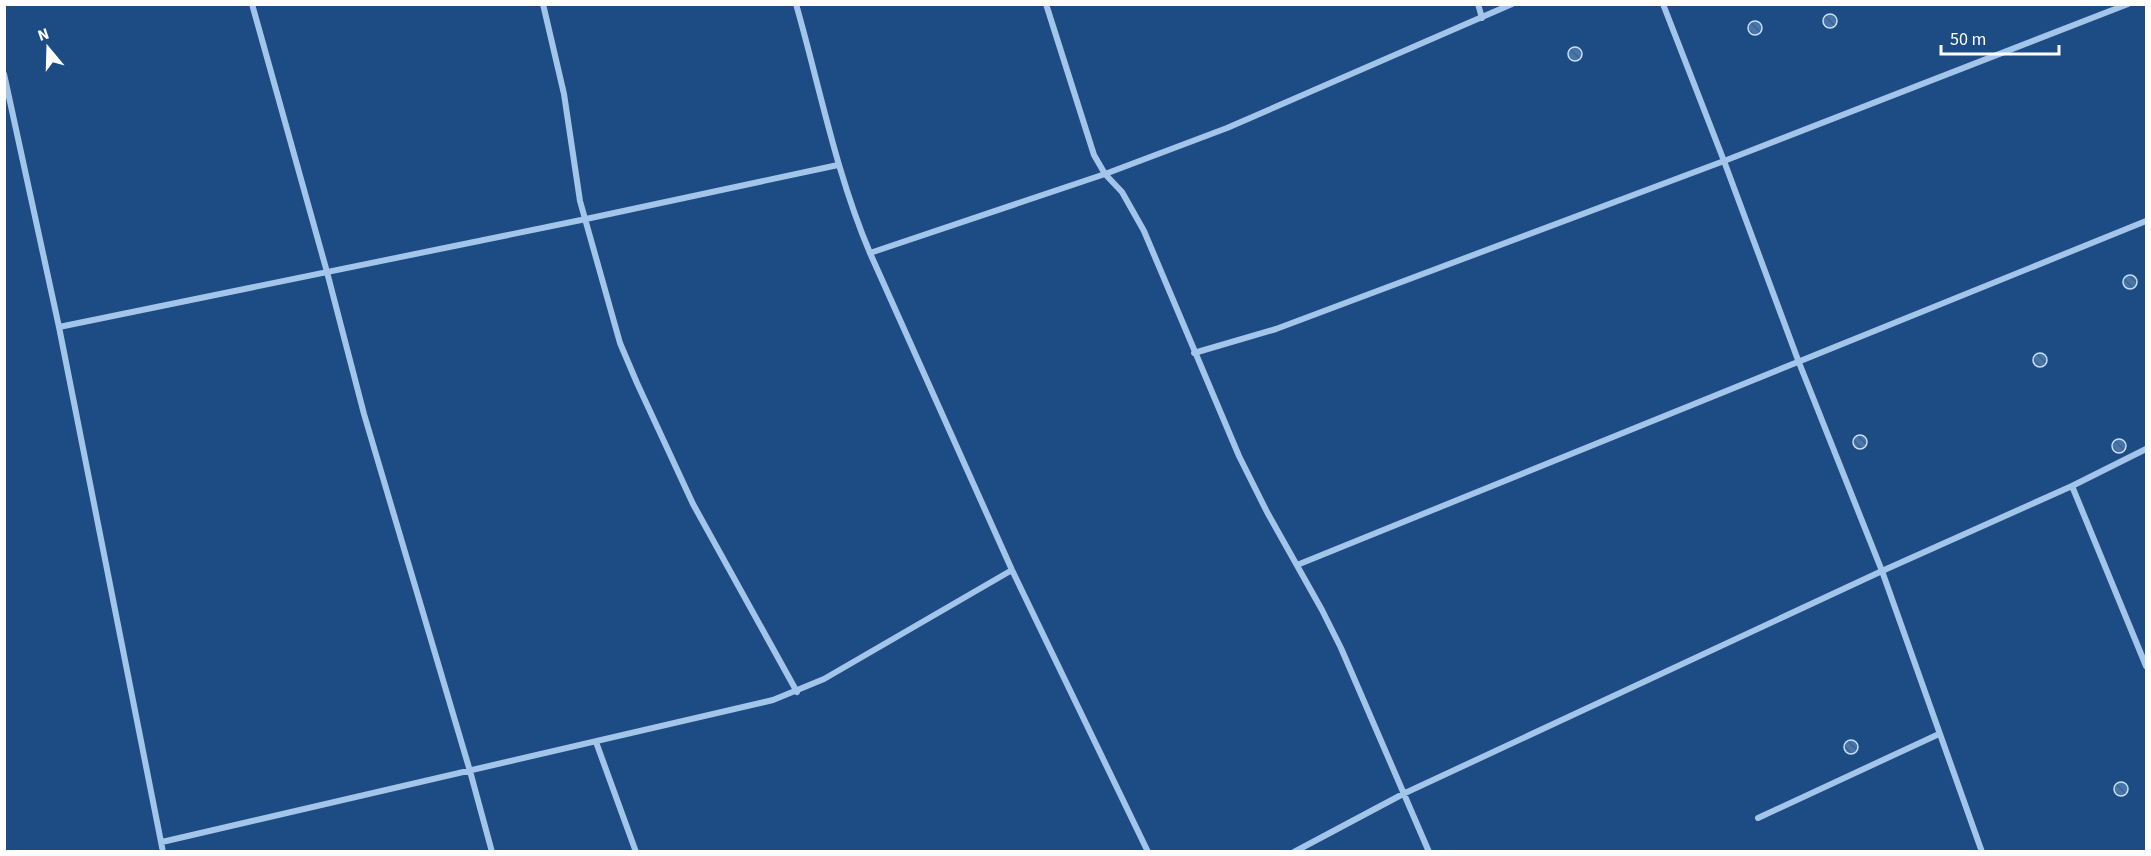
<svg xmlns="http://www.w3.org/2000/svg" width="2151" height="856" viewBox="0 0 2151 856" font-family="'Source Sans 3',sans-serif">
<defs>
<pattern id="building-back-hatch" width="6" height="6" patternUnits="userSpaceOnUse" patternTransform="scale(1.5)"><rect width="6" height="6" fill="#4576ad"/><path d="M-1 5l2 2M0 0l6 6M5-1l2 2" fill="none" stroke="#48617c"/></pattern>
</defs>
<rect width="100%" height="100%" fill="#1d4c84"/>
<!-- building -->
<path fill="url(#building-back-hatch)" stroke="#c8def8" stroke-width="1.5" d="M1823 21a7 7 0 1 1 14 0a7 7 0 1 1-14 0Z
M1748 28a7 7 0 1 1 14 0a7 7 0 1 1-14 0Z
M1568 54a7 7 0 1 1 14 0a7 7 0 1 1-14 0Z
M2123 282a7 7 0 1 1 14 0a7 7 0 1 1-14 0Z
M2033 360a7 7 0 1 1 14 0a7 7 0 1 1-14 0Z
M1853 442a7 7 0 1 1 14 0a7 7 0 1 1-14 0Z
M2112 446a7 7 0 1 1 14 0a7 7 0 1 1-14 0Z
M1844 747a7 7 0 1 1 14 0a7 7 0 1 1-14 0Z
M2114 789a7 7 0 1 1 14 0a7 7 0 1 1-14 0Z"/>
<g fill="none" stroke-linecap="round" stroke-linejoin="round">
<!-- minor -->
<path stroke="#a3c5ea" stroke-width="6" d="M252 4 327 272 364 414 470 771 492 852
M543 4 564 94 580 201 620 343 637 383 693 504 797 692
M796 4C820 88 836 173 870 253L1012 570 1148 852
M1046 4 1094 155 1105 174 1122 192 1144 231 1239 456 1267 512 1322 610 1341 648 1429 852
M1478 4 1482 18
M1663 4 1724 161 1798 360 1882 571 1982 852
M4 74 59 327 163 852
M870 253 1105 174 1227 128 1512 4
M59 327 586 219 838 165
M1194 353 1276 329 1724 161 2128 4
M2072 486 2146 666
M1297 565 2146 221
M596 742 636 852
M1758 818 1939 734
M162 842 773 700 824 679 1012 570
M1294 852 1403 794 1882 571 2072 486 2146 449"/>
</g>
<!-- border -->
<rect width="2151" height="856" fill="none" stroke="#ffffff" stroke-width="12"/>
<!-- north arrow -->
<g transform="translate(48 48) rotate(341)" stroke="#1d4c84" stroke-width="4.5" paint-order="stroke">
<path d="M0-4.5L10 22L0 15L-10 22Z" fill="#ffffff"/>
<text y="-9" font-size="16" font-weight="bold" text-anchor="middle" fill="#ffffff">N</text>
</g>
<!-- scale -->
<path d="M1941 45v9h118v-9" fill="none" stroke="#ffffff" stroke-width="3"/>
<text x="1950" y="45" font-size="18" fill="#ffffff" stroke="#1d4c84" stroke-width="4.5" paint-order="stroke">50 m</text>
</svg>
